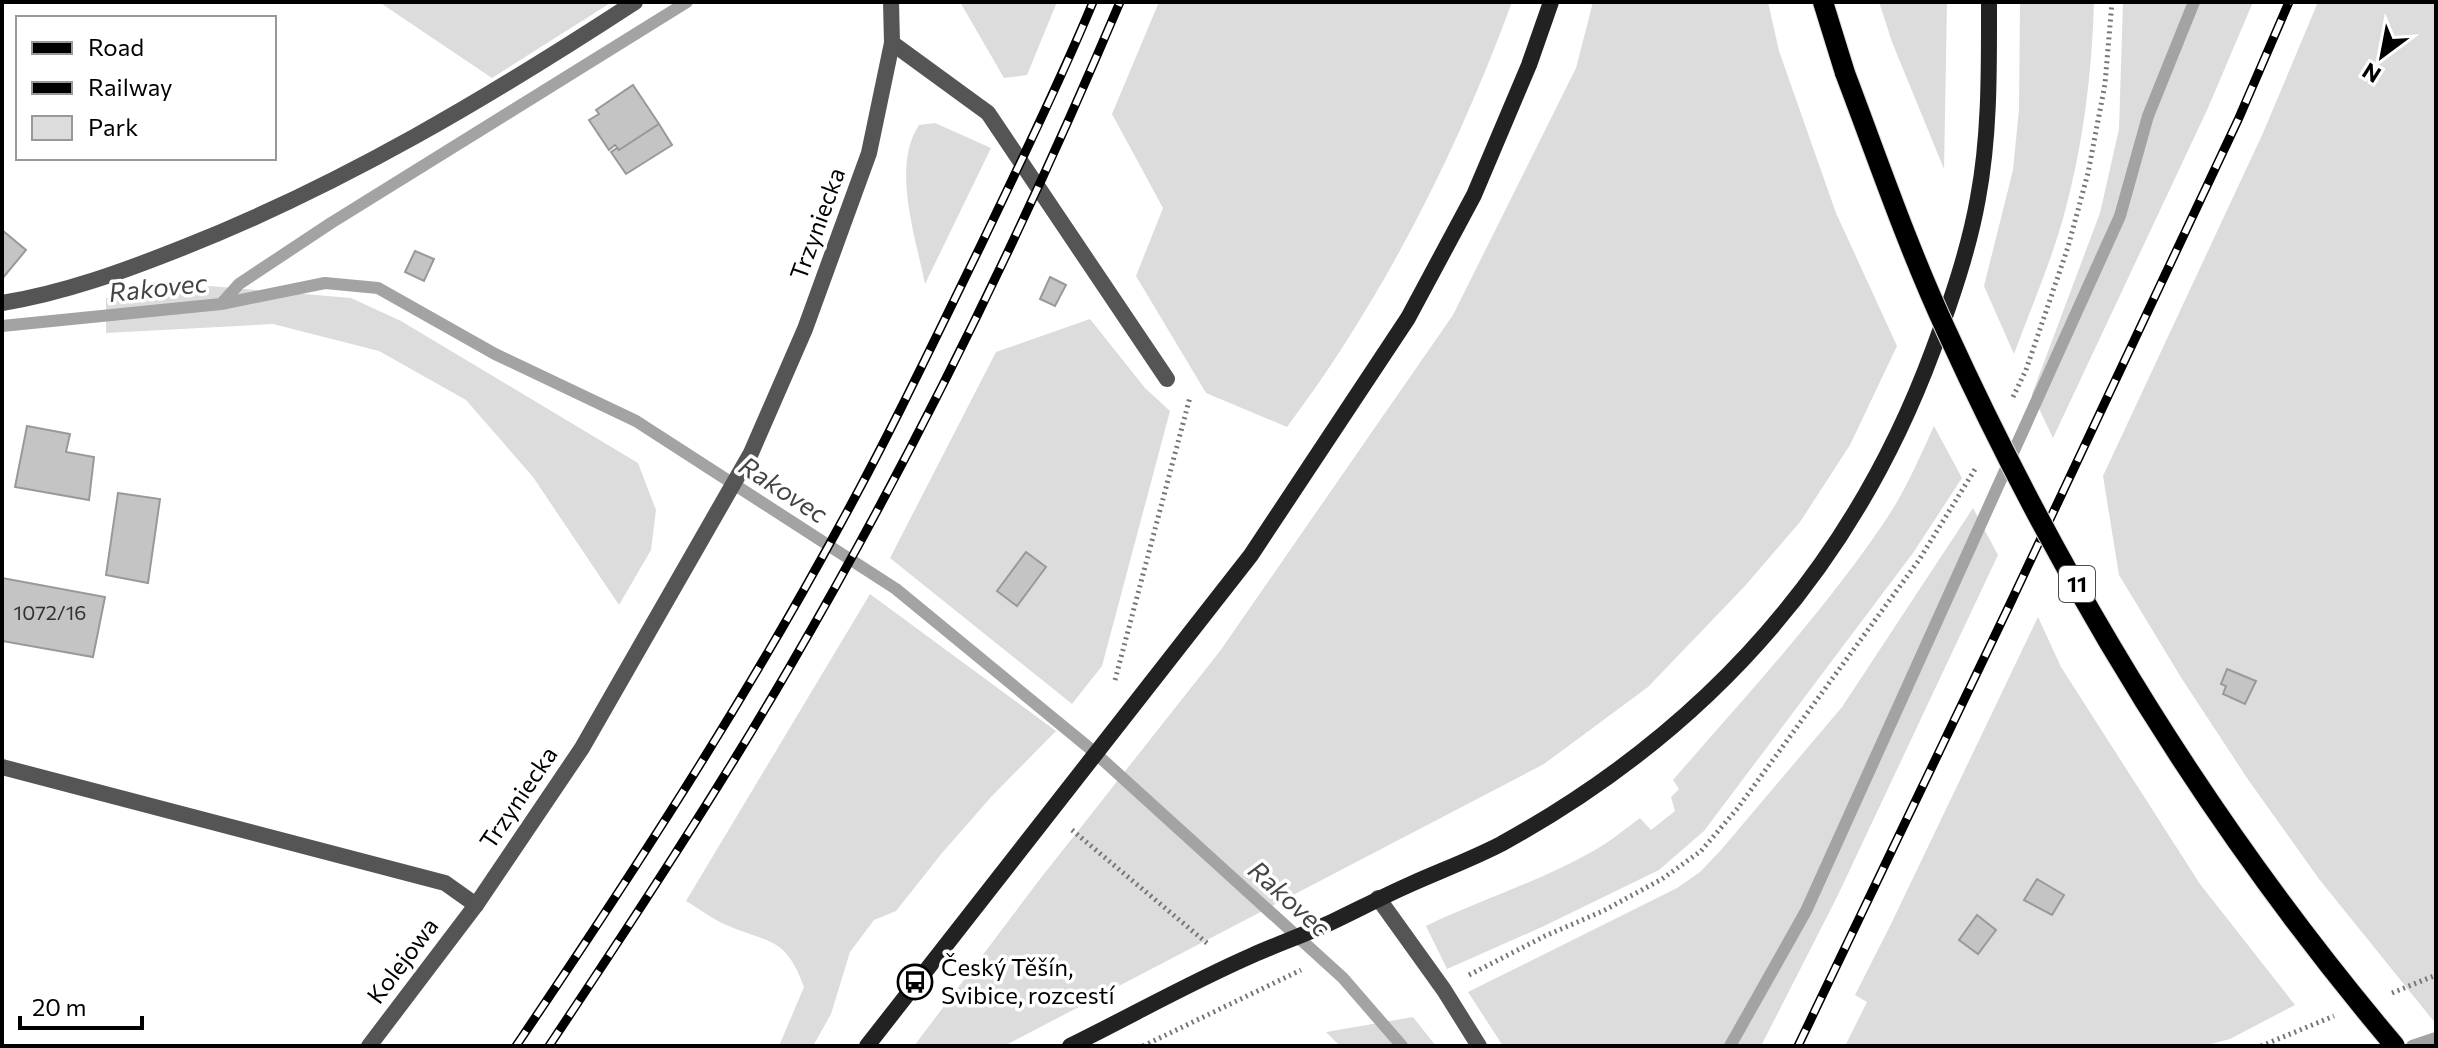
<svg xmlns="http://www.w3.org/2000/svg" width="2438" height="1048" viewBox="0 0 2438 1048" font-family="Commissioner,sans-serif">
<rect width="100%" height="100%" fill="#fff"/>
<!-- green -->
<path fill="#dcdcdc" d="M379 2H612L492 78Z
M960 2H1057L1027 75 1004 78Z
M1159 2H1512C1457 152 1383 299 1287 427L1206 393 1136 276 1163 208 1112 114Z
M1593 2H1768L1779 51 1836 213 1897 346 1850 445 1800 522 1744 587 1648 687 1544 764 1004 1046H914L1040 879 1220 651 1453 315 1576 68Z
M1879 2H1947L1944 169 1892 42Z
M2020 2H2094C2092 74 2083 146 2064 215 2051 262 2031 308 2014 354L1984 286 2013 170 2019 109Z
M2123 2H2253L2208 108 2053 438 2032 394 2100 213 2119 129Z
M2318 2H2436V1024L2319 879 2249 781 2182 679 2119 575 2103 476 2263 133Z
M935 123 991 148 925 284C916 238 891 167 919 125Z
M210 286 351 298 401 321 638 463 656 510 651 550 619 605 533 477 466 400 379 351 273 324 106 333V298Z
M1090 319 1145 388 1170 411 1102 666 1072 704 890 558 996 352Z
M1934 426 1962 478 1913 553 1704 831 1659 870 1542 927 1447 969 1426 926C1482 899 1541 881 1595 850 1611 841 1625 829 1640 818L1651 830 1675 811 1671 797 1679 789 1673 780C1745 697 1821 615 1883 524 1904 494 1919 459 1934 426Z
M1973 508 1998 555 1837 897 1761 1046H1503L1468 992 1677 888 1700 872 1721 850 1842 707Z
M870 594 1056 731 992 796 942 853 896 911 874 920 850 952 831 1014 813 1046H779L804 987C785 935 769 944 724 924 711 918 698 908 686 901Z
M2038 617 2061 667 2200 884 2295 1005 2230 1039 2203 1046H1845L1867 1002 1855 995 1891 924Z
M1413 1017 1436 1046H1340L1326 1032Z"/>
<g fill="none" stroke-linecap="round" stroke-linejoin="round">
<!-- stream -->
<path stroke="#a3a3a3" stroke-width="12" d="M221 304 239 284 331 223 687 2
M2 326 221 304 325 283 378 288 495 354 636 421 896 589 1093 751 1343 978 1402 1046
M1730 1046 1806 911 2120 216 2148 116 2194 2
M2412 1046 2436 1038"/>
</g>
<!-- building -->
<path fill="#c4c4c4" stroke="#999" stroke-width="2" d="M633 85 659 124 619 150 615 145 609 150 589 120 599 114 596 110Z
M659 124 672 145 626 174 611 152 617 148 619 150Z
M2 230 26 250 2 279Z
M415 251 434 259 424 281 405 272Z
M1050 277 1066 285 1055 306 1040 299Z
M27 426 70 434 66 452 94 457 89 500 15 487Z
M118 493 160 499 148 583 106 575Z
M1026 552 1046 567 1017 606 997 591Z
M2 578 105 597 93 657 2 641Z
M2227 669 2256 681 2245 704 2223 694 2226 686 2221 684Z
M2037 879 2064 895 2052 915 2024 900Z
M1977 915 1996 930 1978 954 1959 940Z"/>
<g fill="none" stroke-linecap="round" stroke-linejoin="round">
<!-- primary casing -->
<g stroke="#dbdbdb" stroke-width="22">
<path id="primary" d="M1823 2 1845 73"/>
</g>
<!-- path -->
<path stroke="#777" stroke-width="5" stroke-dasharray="2 4" stroke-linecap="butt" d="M2013 397 2026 370 2068 247 2088 173 2105 84 2112 2
M1115 680 1190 397
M1072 830 1208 944
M1469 975 1545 936 1603 911 1662 879 1701 851 1737 809 1919 560 1977 466
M2392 993 2436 975
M1143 1046 1301 970
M2261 1046 2334 1016"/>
<!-- service -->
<path stroke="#555" stroke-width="16" d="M892 43 988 113 1167 379
M2 303C64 293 124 271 182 248 342 185 491 96 635 2
M2 767 445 883 476 905
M1378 898 1444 990 1479 1046"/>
<!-- minor -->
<path stroke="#555" stroke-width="16" d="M369 1046 476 905 582 748 751 453 805 329 869 153 892 43 891 2"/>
<!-- secondary -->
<path stroke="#222" stroke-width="16" d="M867 1046 1251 555 1408 318 1474 195 1529 65 1551 2
M1070 1046C1131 1016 1191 982 1253 955 1280 943 1309 933 1336 920 1361 908 1386 895 1411 884 1440 871 1472 859 1501 844 1705 732 1852 569 1933 350 1951 301 1969 249 1978 198 1990 134 1989 67 1989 2"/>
<!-- primary -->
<use href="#primary" stroke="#000" stroke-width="20"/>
<!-- rail casing -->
<g stroke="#000" stroke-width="9">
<path id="rail" d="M516 1046C631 876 743 704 841 523 891 432 936 337 982 243 1020 163 1059 84 1093 2
M549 1046C633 920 716 794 792 663 916 450 1024 228 1120 2
M1798 1046 2010 604 2238 120 2289 2"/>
</g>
<!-- rail -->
<use href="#rail" stroke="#fff" stroke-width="6" stroke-dasharray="18" stroke-linecap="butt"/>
<!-- primary-bridge casing -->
<g stroke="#dbdbdb" stroke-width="22" stroke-linecap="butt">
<path id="primary-bridge" d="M1845 73C1878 160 1908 248 1947 332 2064 588 2213 831 2395 1046"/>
</g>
<!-- primary-bridge -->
<use href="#primary-bridge" stroke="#000" stroke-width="20"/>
</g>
<!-- icons -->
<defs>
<g id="bus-ring" transform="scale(1.8)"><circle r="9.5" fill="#fff" stroke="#000" stroke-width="1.5"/><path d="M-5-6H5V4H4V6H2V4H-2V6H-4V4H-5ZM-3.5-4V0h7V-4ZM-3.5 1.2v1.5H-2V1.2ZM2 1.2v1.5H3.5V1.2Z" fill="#000"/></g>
</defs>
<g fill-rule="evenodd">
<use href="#bus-ring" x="915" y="982"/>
</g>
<g text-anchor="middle" stroke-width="7" stroke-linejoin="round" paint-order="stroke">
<!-- number labels -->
<g font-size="20" fill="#313131">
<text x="50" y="620">1072/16</text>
</g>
<!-- shield labels -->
<rect fill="#fff" stroke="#4c4c4c" stroke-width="2" x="2059" y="566" width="36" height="36" rx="6"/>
<g font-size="22" font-weight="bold" fill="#000">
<text x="2077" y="592">11</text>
</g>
<!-- street labels -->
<g font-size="24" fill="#000" stroke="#fff">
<text transform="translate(818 224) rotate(-70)" y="8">Trzyniecka</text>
<text transform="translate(519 798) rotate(-56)" y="8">Trzyniecka</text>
<text transform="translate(403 961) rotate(-53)" y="8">Kolejowa</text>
</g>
<!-- poi labels -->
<g font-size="24" fill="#000" stroke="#fff" text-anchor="start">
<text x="941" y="976">Český Těšín,<tspan x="941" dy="28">Svibice, rozcestí</tspan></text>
</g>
<!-- water labels -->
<g font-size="26" font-style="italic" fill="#444" stroke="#fff">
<text transform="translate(158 288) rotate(-6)" y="9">Rakovec</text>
<text transform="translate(783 490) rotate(33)" y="9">Rakovec</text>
<text transform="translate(1289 899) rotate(42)" y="9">Rakovec</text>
</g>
</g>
<!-- border -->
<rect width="2438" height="1048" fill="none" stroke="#000000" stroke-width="8"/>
<!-- legend -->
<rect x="16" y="16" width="260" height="144" fill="#ffffff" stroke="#999999" stroke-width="2"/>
<rect x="32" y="42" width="40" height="12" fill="#000000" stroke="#999999" stroke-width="2"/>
<text x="88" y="56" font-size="24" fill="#000000">Road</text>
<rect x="32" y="82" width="40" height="12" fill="#000000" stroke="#999999" stroke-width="2"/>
<text x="88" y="96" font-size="24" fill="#000000">Railway</text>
<rect x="32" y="116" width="40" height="24" fill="#dcdcdc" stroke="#999999" stroke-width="2"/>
<text x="88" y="136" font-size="24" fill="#000000">Park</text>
<!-- north arrow -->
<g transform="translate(2382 56) rotate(212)" stroke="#ffffff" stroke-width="6" paint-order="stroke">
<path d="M0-6L14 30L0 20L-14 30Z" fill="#000000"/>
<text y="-12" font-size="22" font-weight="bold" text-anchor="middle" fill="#000000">N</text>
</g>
<!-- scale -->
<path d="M20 1016v12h122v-12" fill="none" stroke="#000000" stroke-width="4"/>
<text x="32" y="1016" font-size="24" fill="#000000" stroke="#ffffff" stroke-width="6" paint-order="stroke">20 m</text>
</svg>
